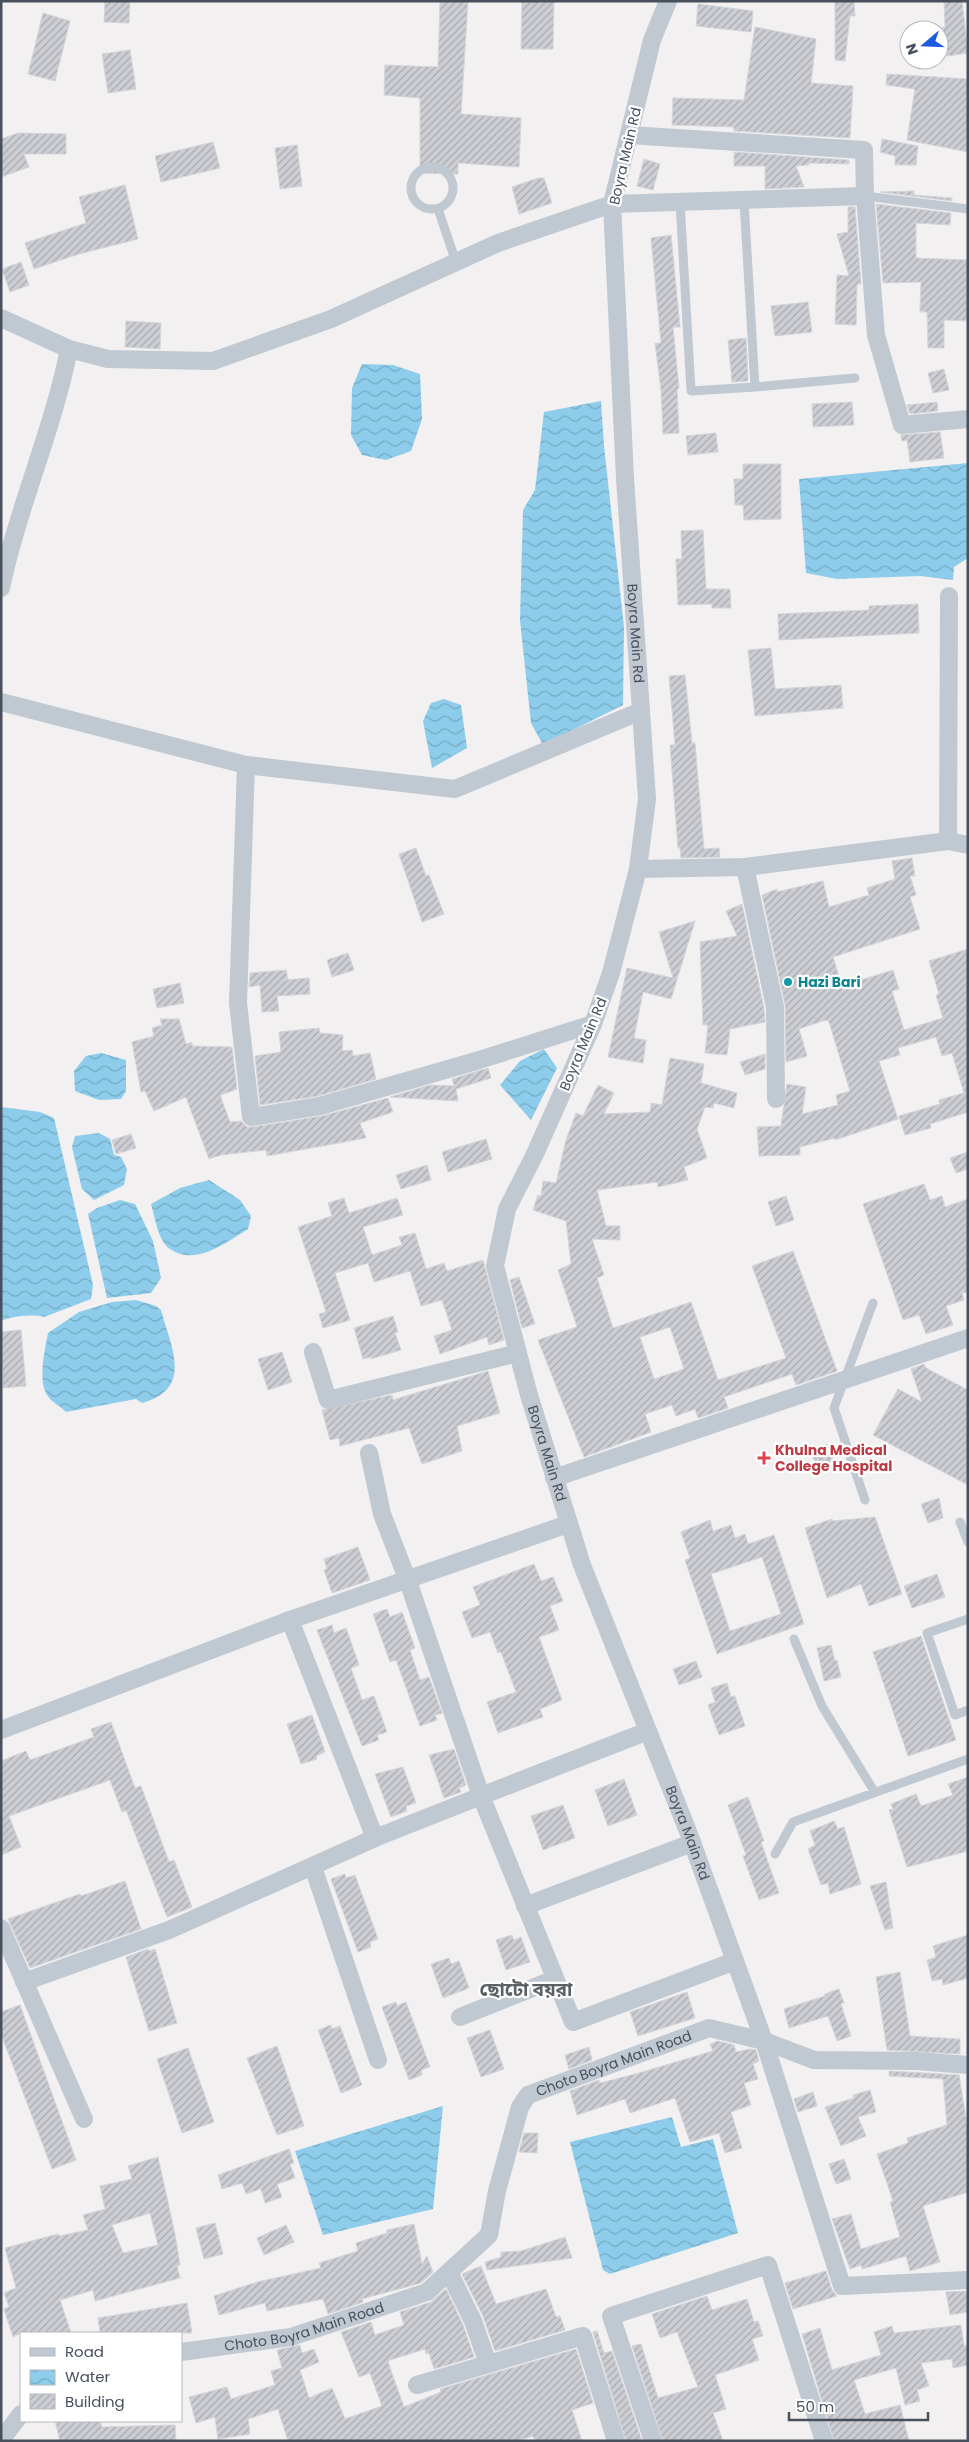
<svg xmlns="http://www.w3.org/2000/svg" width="969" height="2442" viewBox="0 0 969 2442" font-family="Poppins,'Noto Sans Bengali',sans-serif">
<defs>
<pattern id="water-waves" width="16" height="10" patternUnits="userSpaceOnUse" patternTransform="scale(1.25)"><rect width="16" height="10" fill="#8dcdeb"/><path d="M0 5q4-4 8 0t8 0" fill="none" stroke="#75a9c2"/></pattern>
<pattern id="building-hatch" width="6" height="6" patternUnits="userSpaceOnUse" patternTransform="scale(1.25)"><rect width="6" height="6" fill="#cdced4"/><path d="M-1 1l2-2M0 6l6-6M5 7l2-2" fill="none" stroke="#a8aaaf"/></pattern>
</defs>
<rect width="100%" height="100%" fill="#f2f0f0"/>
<!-- water -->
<path fill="url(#water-waves)" d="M362 364 393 365 420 374 422 419 411 451 386 460 362 455 351 435 352 388Z
M601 401 604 446 624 627 623 705 543 745 531 723 520 620 523 510 535 490 544 412Z
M968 463V558L954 567 953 580 920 576 837 579 806 573 799 479Z
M444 699 461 705 467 748 432 768 423 721 431 703Z
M544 1049 557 1068 531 1120 500 1085 520 1061Z
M101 1053 126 1060V1091L121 1099 99 1100 75 1091 74 1071 86 1056Z
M1 1107 40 1112 54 1118 93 1285 91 1299 44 1317C34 1314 11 1316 1 1321Z
M99 1133 110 1139 114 1155 121 1157 127 1169 124 1185 94 1200 82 1189 72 1147 75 1136Z
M209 1180 240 1200 251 1216 248 1229C227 1242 195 1267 170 1249 158 1241 155 1217 151 1204L180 1188Z
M120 1200 135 1204 153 1241 161 1278 151 1293 107 1298 88 1214 97 1208Z
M136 1300 156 1306 161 1310C171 1348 194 1388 142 1403L136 1399 66 1412C61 1406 52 1403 48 1396 37 1382 45 1350 48 1333L79 1312 112 1302Z
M443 2106 433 2209 323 2235 295 2151Z
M672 2117 681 2147 713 2139 738 2233 610 2274 603 2270 570 2142Z"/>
<!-- building -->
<path fill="url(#building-hatch)" stroke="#d4d5db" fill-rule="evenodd" d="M105 1H130L129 23 104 22Z
M440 1H468L461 114 521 118 519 167 458 163V174L420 173V98L384 95 385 65 438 67Z
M522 1H554L553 49H521Z
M835 1H854L855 16H850L845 61 835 60Z
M944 1H962L968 53 947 56 943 27H945Z
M698 4 753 11 751 32 696 26Z
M43 13 70 21 55 81 28 74Z
M755 27 816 39 811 83 853 86 850 138 734 131V127L672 125 673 98 744 100Z
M130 50 136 89 108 93 102 54Z
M887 74 968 79V152L907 140 915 89 886 85Z
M18 133 66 134V154H24L29 167 1 177V139Z
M882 139 918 146 916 165H895V156L880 152Z
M213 142 220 168 161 182 155 156Z
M297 145 302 186 280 189 275 148Z
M734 152 849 160V164L809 163V165L796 166 804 187 765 189V166H734Z
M644 159 660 164 653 190 637 186Z
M538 178H544L552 203 519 214 512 187Z
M125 185 138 239 79 254 34 269 25 243 86 223 79 197Z
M914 191V195L952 198V201L880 192Z
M876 204 951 213 950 225 916 223V258L968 260V321L944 320V348H928L927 312H920L921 282 883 283Z
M848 207H855L861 284H857L856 325 835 324 837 275 849 276 837 234 848 232Z
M671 235 680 327H673L679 388 677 389 679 433 663 434 661 390 655 343H661L651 238Z
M21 262 29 285 10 292 2 269Z
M808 302 812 332 775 336 771 306Z
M126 321 161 323 160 349 125 347Z
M746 338 748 381 732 382 728 340Z
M944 369 949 390 933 393 928 373Z
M852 402 854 425 813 427 812 404Z
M937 402 938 411 910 414 907 405Z
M940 432 944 458 910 462 907 440 902 441 901 435Z
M716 433 718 452 688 455 686 436Z
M743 464H781V519L744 520 743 505H735L734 479H743Z
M703 530 706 589H730L731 608H712V604L678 605 676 559H682L681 531Z
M918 604 919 633 779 640 778 614 869 610V606Z
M771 648 775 689 841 685 843 708 755 716 748 650Z
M685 675 692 743H695L704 849 719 848 720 857 681 858 680 848H678L670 745H675L669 676Z
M416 848 426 876 429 875 444 914 422 922 399 854Z
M912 858 915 876H910L916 895 910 897 920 929 833 957 842 986 893 970 899 989 892 991 904 1030 943 1018 936 995 939 994 929 961 968 949V1112L930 1124 931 1128 905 1135 899 1116 940 1104 939 1100 964 1093 952 1053 942 1056 936 1037 898 1048 900 1055 879 1061 898 1119 835 1140V1138L800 1147V1155L759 1156 757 1127 781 1126 787 1084 806 1087 802 1114 838 1105 836 1095 850 1091 829 1022 826 1020 799 1029 807 1056 786 1062 785 1005 762 895 777 889V892L823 881 829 907 869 895 867 888 895 879 892 861Z
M742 904 764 1008 765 1022 730 1029 727 1055 705 1053 708 1025H703L700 942 737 936 726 911Z
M695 921 671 999 643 992 634 1038 646 1040 643 1063 608 1057 627 968 673 978 659 932Z
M348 953 354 970 332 977 327 960Z
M286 970 288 979 284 980 309 978 310 994 277 996 279 1011 262 1012 260 985 249 987 250 973Z
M180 983 184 1003 157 1008 153 989Z
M160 1019H179L186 1044 192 1042V1046L232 1047 237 1089 221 1095V1098L230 1122 241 1121 247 1127H253L322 1116 388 1098 393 1112 360 1123 366 1138 267 1156 266 1150 221 1155 209 1159 186 1097 154 1111 145 1091 141 1092 132 1042 154 1036 152 1028 162 1025Z
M319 1028 320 1033 343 1035 342 1051 352 1050 353 1056 370 1053 376 1079 318 1096 260 1105 255 1056 281 1052 279 1032Z
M765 1054V1069L745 1075 740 1062Z
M670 1058 704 1064 701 1083 737 1093 734 1108 714 1103 713 1108 705 1107 697 1129 707 1158 684 1167 688 1180 658 1187 657 1182 597 1190 606 1226H620V1240L592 1239 604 1275 597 1278 613 1328 691 1302 718 1380 786 1358 752 1266 793 1251 837 1371 796 1385 792 1374 724 1397 728 1408 698 1418 695 1409 676 1416 672 1405 645 1414 651 1432 584 1457 538 1340 577 1327 558 1270 571 1264 566 1221 533 1210 538 1195 541 1196 543 1181 556 1183 566 1140 576 1113 583 1116 598 1085 614 1093 604 1114 650 1112 651 1103 662 1105ZM670 1327 684 1369 654 1379 640 1337Z
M488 1068 491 1078 456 1089 458 1101 390 1097 430 1085 454 1086 452 1079Z
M131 1134 136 1148 116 1154 112 1140Z
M486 1139 492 1159 448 1172 442 1152Z
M968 1152V1169L956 1173 950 1158Z
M427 1165 431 1180 401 1189 396 1175Z
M924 1184 930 1200 942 1196 945 1207 968 1199V1292L962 1293 964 1300 946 1306 953 1325 926 1334 919 1315 903 1320 863 1204Z
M786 1196 794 1220 776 1226 768 1202Z
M344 1198 349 1213 397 1198 403 1215 363 1227 372 1255 402 1245 399 1237 415 1233 426 1269 444 1263 447 1271 483 1260 504 1340 489 1345 487 1337 440 1354 434 1336 452 1330 442 1300 421 1306 410 1271 374 1282 368 1263 335 1273 350 1320 323 1328 319 1314 326 1312 298 1227 332 1216 328 1203Z
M519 1277 535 1324 522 1328 510 1280Z
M393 1316 398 1332 395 1333 401 1350 371 1359V1357L363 1359 354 1328Z
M21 1330 26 1386 3 1388 1 1332Z
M282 1352 292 1382 268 1390 258 1359Z
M924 1364 926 1368 968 1390V1485L873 1435 898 1389 922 1402 911 1369Z
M488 1371 500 1413 457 1426 462 1451 422 1464 409 1428 340 1446 339 1438 330 1440 322 1410 392 1395 393 1400Z
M827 1444 833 1461 817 1467 810 1450Z
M939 1498 943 1518 928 1523 921 1504Z
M875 1517 902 1594 869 1606 861 1584 827 1598 805 1528 832 1519 833 1521Z
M710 1520 713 1531 731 1525 735 1538 745 1534 748 1544 774 1535 804 1624 717 1654 685 1560 690 1558 681 1532ZM762 1557 781 1614 730 1631 711 1574Z
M358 1547 370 1580 332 1593 324 1570 327 1569 324 1559Z
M534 1564 541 1581 553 1577 563 1601 550 1606 559 1630 539 1637 562 1700 540 1709 543 1717 498 1733 487 1702 516 1692 501 1652 498 1653 490 1632 472 1638 462 1612 480 1605 473 1587Z
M937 1574 945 1597 912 1608 904 1586Z
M387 1609 390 1617 402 1612 415 1648 410 1650 420 1680 429 1677 442 1713 435 1715 437 1720 420 1726 396 1660 390 1662 373 1614Z
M332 1625 334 1633 346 1628 359 1665 351 1668 362 1700 374 1696 387 1732 377 1735 379 1740 362 1746 317 1630Z
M921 1636 956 1740 908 1756 873 1652Z
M831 1645 835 1661 837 1660 841 1677 824 1681 817 1648Z
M696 1661 702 1677 679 1685 673 1669Z
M727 1683 731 1697 735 1696 745 1726 719 1735 708 1705 715 1702 711 1688Z
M312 1715 325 1752 316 1756 317 1759 301 1764 287 1724Z
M111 1722 135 1788 141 1786 169 1862 174 1860 192 1907 167 1917 126 1810 122 1812 110 1780 9 1816 21 1847 1 1855V1761L26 1751 30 1760 94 1737 91 1729Z
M454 1749 466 1785 459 1788 461 1792 444 1798 429 1755Z
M403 1767 416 1803 406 1806 407 1811 391 1817 375 1774Z
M968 1777V1851L907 1867 889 1810 893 1809 891 1804 916 1794 921 1806 953 1795 948 1784Z
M624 1779 637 1815 608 1826 595 1790Z
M748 1797 764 1841 761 1842 779 1893 759 1900 743 1856 746 1855 728 1805Z
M563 1805 575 1838 543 1850 531 1816Z
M834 1821 838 1829 844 1827 861 1884 830 1894 828 1883 821 1885 808 1849 815 1845 810 1831Z
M345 1874 346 1878 355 1875 378 1939 370 1942 371 1947 358 1952 331 1879Z
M125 1881 141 1929 30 1968 8 1919 80 1894 81 1896Z
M886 1882 893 1928 885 1930 870 1886Z
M512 1935 514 1940 521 1937 530 1962 506 1970 496 1940Z
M968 1935V1978L943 1985 942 1979 932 1981 927 1960 936 1957 933 1946Z
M148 1949 149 1951 155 1949 177 2023 149 2031 126 1957Z
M449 1958 451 1964 459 1961 469 1988 443 1998 431 1964Z
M900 1972 910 2036 960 2039V2054L887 2050 876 1977Z
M839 1989 844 2003 841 2004 851 2036 837 2041 828 2016 789 2028 784 2009 825 1996V1994Z
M687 1992 695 2018 638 2036 630 2012Z
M396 2002 397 2006 406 2002 430 2067 421 2070 422 2075 409 2080 382 2007Z
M20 2005 76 2160 52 2169 1 2034V2012Z
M331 2025 332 2029 340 2026 362 2085 341 2093 318 2030Z
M490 2030 504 2069 481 2077 467 2038Z
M718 2041 734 2045 736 2052 750 2049 756 2050 759 2061 753 2064 758 2079 744 2083 751 2105 731 2112 742 2148 725 2153 719 2133 690 2142 675 2098 630 2113 625 2099 577 2115 570 2091 599 2080 600 2083 639 2073 713 2051 710 2044Z
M277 2046 304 2126 277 2135 247 2058Z
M589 2047 592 2060 569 2069 565 2055Z
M188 2048 214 2122 182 2133 157 2059Z
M889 2071 959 2075 968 2131V2192L923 2206 940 2262 910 2271 906 2256 862 2269 861 2265 850 2269 832 2219 851 2214 861 2249 900 2237 890 2202 893 2201 877 2154 908 2143 907 2138 947 2125 943 2079 889 2076Z
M870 2090 876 2112 858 2117 866 2136 841 2146 825 2107 854 2098 853 2095Z
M813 2092 817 2106 798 2112 794 2099Z
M524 2133H538L537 2153 519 2152Z
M289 2149 294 2163 290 2164 295 2178 277 2184 282 2197 265 2203 261 2189 246 2194 242 2183 222 2189 218 2175Z
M158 2157 175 2234 180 2265 177 2266 180 2278 95 2301 93 2290 60 2300 71 2333H21L13 2337 4 2309 9 2307 4 2293 16 2288 5 2248 58 2234 59 2236 88 2230 83 2215 105 2209 100 2186 132 2179 128 2166ZM150 2213 158 2245 123 2253 112 2225Z
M844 2159 851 2179 836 2184 829 2164Z
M215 2223 223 2254 204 2259 196 2228Z
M414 2224 422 2264 427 2256 433 2272 421 2283 362 2299 363 2302 328 2314 323 2299 267 2311 265 2303 219 2315 214 2296 257 2282 321 2268 319 2263 358 2251 356 2243 387 2233V2230Z
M286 2225 294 2242 264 2255 257 2238Z
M565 2237 572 2258 487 2270 485 2262 501 2257V2252L521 2251Z
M481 2266 496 2304 546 2289 556 2317 560 2316 565 2330 495 2351 483 2316 462 2274Z
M826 2271 832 2290 837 2296 793 2309 785 2283Z
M446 2289 463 2325 474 2357 434 2369 429 2353 426 2354 425 2349 390 2360 388 2362 404 2407 441 2392 440 2389 576 2349 593 2403 572 2410 582 2441H535L533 2436 517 2441H288L278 2409 248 2419 250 2434 218 2439 215 2417 196 2423 189 2397 227 2387 231 2399 275 2385 271 2371 282 2368 277 2350 300 2345 302 2353 314 2349 319 2362 300 2370 309 2398 332 2388 345 2419 382 2406 370 2373 359 2377 341 2332 371 2322 375 2335 404 2325 400 2312 431 2302Z
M968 2291V2312L950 2315 946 2292Z
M707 2296 712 2310 747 2299 754 2322 758 2321 763 2336 752 2339 759 2360 715 2375 726 2409 713 2413 723 2441H663L632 2346 641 2344 658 2398 698 2387 677 2332 660 2338 652 2314Z
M187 2303 192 2333H100L98 2318Z
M961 2325 964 2346 968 2345V2365L953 2368 952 2359 921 2363 929 2386 917 2390 920 2401 905 2405 896 2368 854 2380 865 2414 900 2405 909 2441H834L802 2334 820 2328 832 2370 881 2355 874 2332 892 2326 894 2333Z
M597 2331 604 2353 612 2351 642 2441H626L593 2332Z
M55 2421H100L102 2427 175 2425 176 2441H60Z"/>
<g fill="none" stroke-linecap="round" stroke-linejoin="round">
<!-- lane -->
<path stroke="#c0c8d1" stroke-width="9" d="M411 188a21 21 0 1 1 42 0a21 21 0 1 1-42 0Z
M865 196 968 209
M680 202 691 391 755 387 744 201
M438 209 456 262
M755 387 855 378
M865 1500 834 1408 873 1303
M960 1522 968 1542
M968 1619 927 1633 955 1715 968 1710
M794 1639 822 1706 874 1791
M775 1854 793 1822 968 1759"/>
<!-- street -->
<g stroke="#c0c8d1" stroke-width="18">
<path id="s1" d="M668 1 652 40 612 204 625 478 647 799 638 869 611 973 593 1024 534 1156 507 1209 495 1266 529 1395 582 1565 689 1834 764 2041 842 2286 968 2280"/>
<path d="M629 135 864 150 865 196"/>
<path d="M1 318 69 349 108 359 213 361 331 319 498 243 612 204 865 196 876 335 902 425 968 419"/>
<path d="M1 588C18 507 53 430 69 349"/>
<path d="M1 702 246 765 238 1003 251 1117 320 1106 476 1061 593 1024"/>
<path d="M246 765 455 789 641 711"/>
<path d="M948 841 949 596"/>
<path d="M745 867 775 1007 776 1099"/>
<path d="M638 869 745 867 948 841 968 845"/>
<path d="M313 1352 328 1400 518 1353"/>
<path d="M554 1478 968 1338"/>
<path d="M290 1620 375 1838"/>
<path d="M1 1730 290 1620 568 1524"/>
<path d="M648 1731 481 1796 573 2022 735 1961"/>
<path d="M313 1867 378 2060"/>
<path d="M525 1906 692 1843"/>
<path d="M1 1928 84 2119"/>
<path d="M24 1982 169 1930 375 1838 481 1796 408 1581 382 1514 369 1453"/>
<path d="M460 2017 555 1979"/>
<path d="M449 2272 473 2321 488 2364"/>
<path id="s2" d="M181 2352 291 2337 427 2292 489 2235 497 2191 520 2107 528 2095 709 2028 764 2041 814 2060 917 2061 968 2065"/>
<path d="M417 2385 583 2336 616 2441"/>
<path d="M1 2440 21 2414"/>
<path d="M653 2441 611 2316 768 2265 824 2441"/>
</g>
</g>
<!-- markers -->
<circle fill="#0f9aa8" stroke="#fff" stroke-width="2" cx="788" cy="982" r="5"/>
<path fill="#e0444e" stroke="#fff" stroke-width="2" d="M761.5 1450.5h5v5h5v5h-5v5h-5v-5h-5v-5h5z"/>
<g text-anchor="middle" stroke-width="4.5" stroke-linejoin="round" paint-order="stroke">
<!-- street labels -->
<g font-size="14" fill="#48505d" stroke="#fff">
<text transform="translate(625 156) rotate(-77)" y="5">Boyra Main Rd</text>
<text dy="5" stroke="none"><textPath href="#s1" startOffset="641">Boyra Main Rd</textPath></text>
<text transform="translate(583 1044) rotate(-67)" y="5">Boyra Main Rd</text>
<text dy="5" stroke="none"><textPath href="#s1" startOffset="1496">Boyra Main Rd</textPath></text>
<text dy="5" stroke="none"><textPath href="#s1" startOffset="1901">Boyra Main Rd</textPath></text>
<text dy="5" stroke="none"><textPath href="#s2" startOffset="576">Choto Boyra Main Road</textPath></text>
<text dy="5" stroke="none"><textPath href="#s2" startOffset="126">Choto Boyra Main Road</textPath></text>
</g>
<!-- culture labels -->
<g font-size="14" font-weight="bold" fill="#0d838f" stroke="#fff" text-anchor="start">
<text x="798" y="987">Hazi Bari</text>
</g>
<!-- health labels -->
<g font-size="14" font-weight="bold" fill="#be3a42" stroke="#fff" text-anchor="start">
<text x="775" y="1455">Khulna Medical<tspan x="775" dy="16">College Hospital</tspan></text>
</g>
<!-- district labels -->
<g font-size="19" font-weight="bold" fill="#5c5f64" stroke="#fff">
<text x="526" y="1996">ছোটো বয়রা</text>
</g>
</g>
<!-- border -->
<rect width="969" height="2442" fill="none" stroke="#48505d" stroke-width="5"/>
<!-- legend -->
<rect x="20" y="2332" width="162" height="90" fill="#ffffff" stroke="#b6b9be"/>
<rect x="30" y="2348" width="25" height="8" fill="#c0c8d1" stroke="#b6b9be"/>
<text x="65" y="2357" font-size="15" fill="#48505d">Road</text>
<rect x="30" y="2370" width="25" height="15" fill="url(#water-waves)" stroke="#b6b9be"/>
<text x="65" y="2382" font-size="15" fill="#48505d">Water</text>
<rect x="30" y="2394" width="25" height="15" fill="url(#building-hatch)" stroke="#b6b9be"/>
<text x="65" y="2407" font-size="15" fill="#48505d">Building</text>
<!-- north arrow -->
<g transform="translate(924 45) rotate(251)"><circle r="24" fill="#ffffff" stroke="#b6b9be"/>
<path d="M0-4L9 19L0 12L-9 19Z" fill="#1c5be0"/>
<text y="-8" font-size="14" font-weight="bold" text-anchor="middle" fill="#48505d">N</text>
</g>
<!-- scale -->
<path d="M789 2412v8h139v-8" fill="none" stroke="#48505d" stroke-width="2.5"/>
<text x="796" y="2412" font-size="15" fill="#48505d" stroke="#ffffff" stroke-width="4" paint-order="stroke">50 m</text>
</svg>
